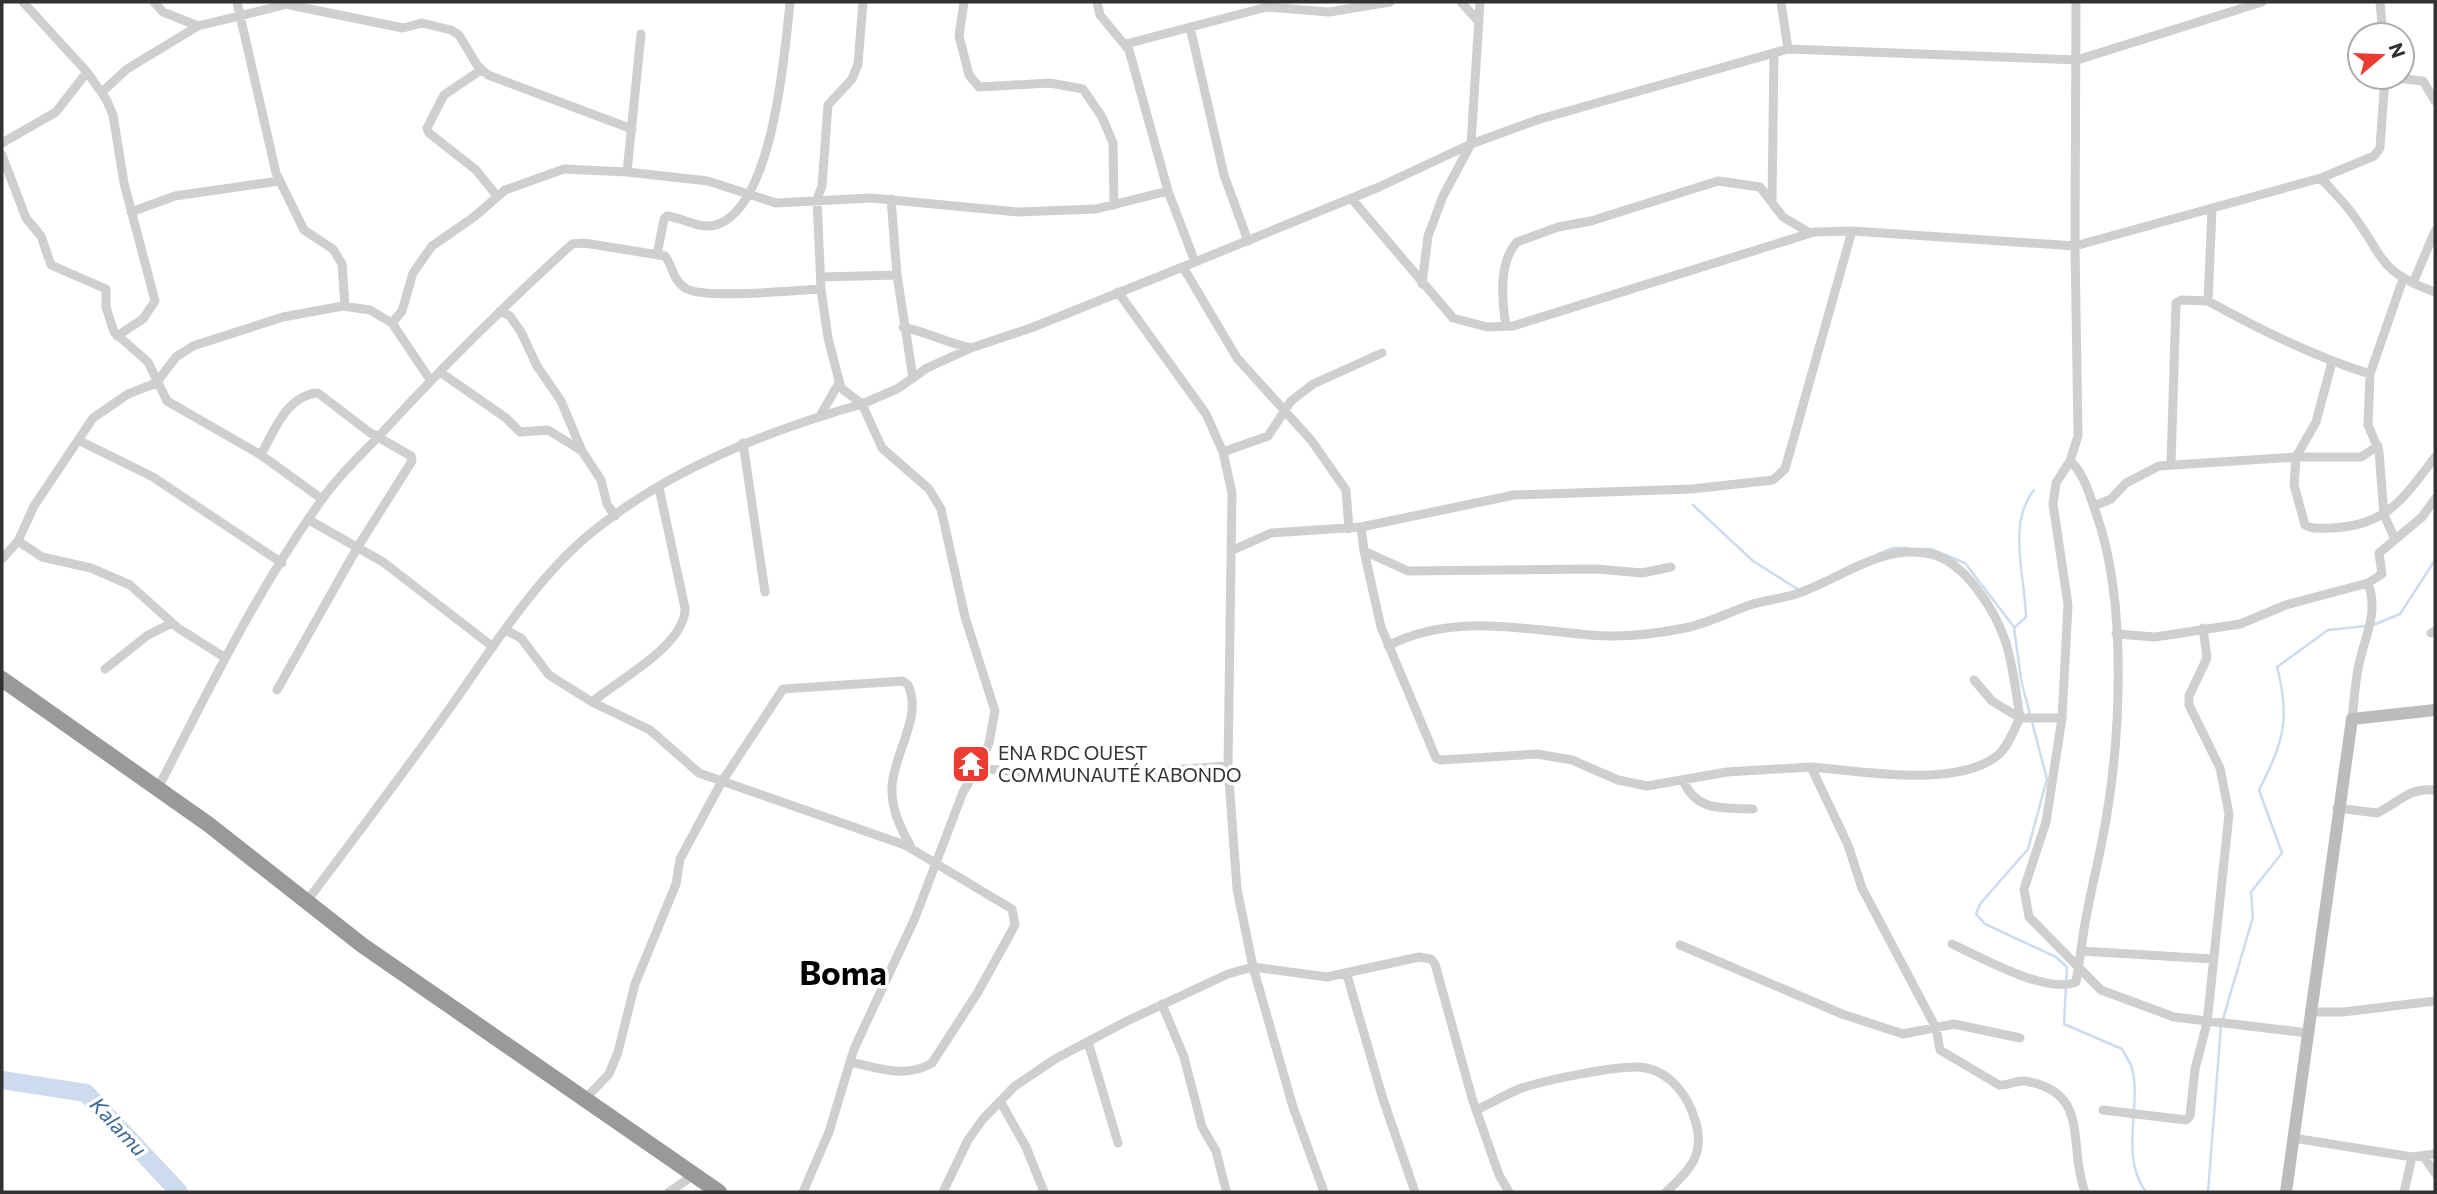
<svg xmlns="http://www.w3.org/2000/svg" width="2437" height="1194" viewBox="0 0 2437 1194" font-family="Commissioner,sans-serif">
<rect width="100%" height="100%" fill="#fff"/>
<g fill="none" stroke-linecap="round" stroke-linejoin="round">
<!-- stream -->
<path stroke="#ccdcee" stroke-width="2.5" d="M1693 505 1753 561 1799 590
M1922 549H1931L1965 563 2014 627 2021 680 2047 779 2028 849 1980 904 1976 914 1985 924 2056 957 2067 967 2064 1024 2122 1049C2125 1055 2130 1062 2132 1068 2142 1104 2119 1156 2146 1192
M1878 554 1893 548H1908
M2373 625 2400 614 2435 560
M2015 627 2026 617C2025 577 2007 523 2034 490
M2223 1019 2253 917 2251 892 2282 853 2259 790C2283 742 2291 720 2277 667L2328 630 2366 626
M2208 1192 2221 1025"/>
<!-- river -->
<path stroke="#ccdcee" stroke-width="18" d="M2 1080 86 1093 179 1192"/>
<!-- street -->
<path stroke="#cfcfcf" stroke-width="9" d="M23 2 87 72 106 99 113 115 124 183 155 301 143 319 117 336
M154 2 163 12 198 26 292 3
M237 2 276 173 304 230 333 249 342 264 345 306
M863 2 858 64 852 79 828 105 822 186 817 199 821 289 828 338 841 388 862 404 897 389 927 368 971 348 1031 328 1195 262 1379 187 1471 144 1540 119 1788 49 2077 60 2262 2
M964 2 959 36 969 75 979 87 1050 83 1083 89 1102 117 1113 143 1114 205
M1097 2 1100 15 1129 50 1168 191 1195 262
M1461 2 1479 22
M1781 2 1788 49
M2076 2 2075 246 2078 436 2070 461 2056 483 2053 504 2068 605 2062 718 2046 822 2024 889 2029 917 2101 990 2174 1017 2308 1033
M2380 2 2383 35
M290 5 403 28 422 23 451 30 459 35 477 65 488 75 632 129
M1190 27 1224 175 1248 241
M1126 44 1267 7 1329 12 1390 2
M481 70 444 95 427 128 429 133 476 170 497 196
M2385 77 2423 81 2435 101
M102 92 127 69 198 26
M2 143 56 112 87 72
M2 155 26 218 41 236 51 265 106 289V307L114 332 148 362 167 401 261 455 322 499
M627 172 641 34
M2321 178C2332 191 2344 202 2354 216 2386 260 2378 271 2435 292
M1351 198 1453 318 1487 327 1513 326 1814 232 1852 231 2075 246 2321 178 2374 156 2380 148 2385 77
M891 199 897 275 913 378
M1772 201 1774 53
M2212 210 2208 301C2260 330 2313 356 2370 374L2403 279
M131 212 175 196 279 181
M657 255 664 219 667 216C684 218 701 231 719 224 773 203 785 53 790 2
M1183 267 1237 358 1311 440 1346 490 1349 529
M821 277 897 275
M2413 283 2435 231
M1422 284 1428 236 1443 196 1471 144 1480 2
M1118 292 1206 414 1223 452 1232 493 1228 766 1237 889 1253 967 1293 1107 1324 1192
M500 311 510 316 521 332 537 366 561 401 582 451
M392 323 402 311 413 273 432 246 474 217 505 190 564 169 627 172 708 181 776 203 871 198 1018 212 1096 209 1168 191
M1506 326C1502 301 1498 263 1517 242L1558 227 1591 221 1718 181 1760 187 1783 217 1810 233
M903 327C927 332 947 343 971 348
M440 372 506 418 520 432 548 430 582 451 601 480 607 504 615 516
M2370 374 2368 425 2379 451 2384 515 2395 539
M820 416 839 383
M78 440 153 477 282 563
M743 443 765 592
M2378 446 2361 457H2296L2294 485 2305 525C2313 530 2322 528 2331 528 2387 526 2404 498 2435 457
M1223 452 1268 436 1291 401 1313 384 1382 353
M261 455C273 432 287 395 318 393L369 432 411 456 412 461 357 548 277 690
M2070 461C2084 473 2090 496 2096 513 2128 602 2121 743 2103 836 2096 874 2085 912 2081 951
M2171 464 2176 303 2181 300 2208 301
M2094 506 2111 499 2126 483 2159 466 2296 457 2316 422 2332 362
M309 520 383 562 493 647
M1361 527 1364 551 1408 571 1597 569 1642 573 1671 567
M18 541 42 557 91 568 130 585 178 628 224 657
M1233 550 1271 533 1361 527 1514 495 1692 489 1773 480 1785 469 1852 231
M1364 551 1381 627 1436 758 1441 760 1537 754 1572 760 1618 780 1647 786 1727 772 1811 767 1848 845 1862 888 1936 1028 1940 1050 1999 1085C2008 1086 2016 1080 2025 1081 2092 1092 2067 1145 2085 1192
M2 559 18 541 34 506 93 418 128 394 156 383 176 357 193 346 283 317 343 306 370 310 392 323 431 381
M2368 583 2382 574 2379 553 2422 517 2435 499
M506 630 521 638 549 675 592 702 650 730 699 773 905 845 1012 909 1015 925 978 992 932 1063C905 1079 879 1068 850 1062
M2431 633 2435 631
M2116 634 2155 637 2240 624 2286 605 2368 583C2379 612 2365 636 2359 664 2355 682 2354 701 2352 719
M1388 646C1450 613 1523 629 1590 635 1621 638 1655 634 1685 628 1707 624 1729 612 1750 605 1765 600 1781 599 1796 594 1841 579 1881 543 1931 554 1965 562 1994 609 2005 640 2013 664 2016 692 2020 718
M105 669 148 635 172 623
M1974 680 1992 701 2020 718
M592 702C618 680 686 645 685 608L659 488
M1811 767C1861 771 1957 789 1998 755 2008 747 2014 729 2020 718H2062
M1683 780C1696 812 1723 808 1753 809
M158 788C209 689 258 588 323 498 340 474 360 456 380 435 441 368 505 305 572 244L584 243 665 256C673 266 672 279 685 288 704 300 795 290 821 289
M2337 808 2377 813C2399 803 2408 787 2435 790
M307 901C356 836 405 771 452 705 492 648 537 577 591 533 669 469 767 431 862 404L882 448 929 489 941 509 965 617 995 711 989 743 978 768 1067 777 1228 766
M1952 944C1980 957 2048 995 2076 982L2081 951 2213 959
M1680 945 1842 1014 1903 1034 1954 1024 2020 1038
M1347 975 1383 1099 1415 1192
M1162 1004 1184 1057 1202 1127 1216 1151 1226 1190
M2311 1012H2343L2435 1001
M1088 1042 1118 1143
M584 1100 609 1074 618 1052 635 984 676 884 680 859 721 783 783 689 903 681 908 685C923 716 894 753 892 786 891 809 900 827 911 847
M1000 1101 1026 1147 1044 1192
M1476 1110C1491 1103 1505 1095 1519 1089 1542 1081 1624 1063 1646 1068 1671 1073 1688 1096 1695 1120 1706 1154 1690 1170 1666 1192
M2103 1110 2186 1120 2190 1116 2195 1069 2207 1023 2229 814 2220 768 2189 705V696L2207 658 2203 628
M2293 1138 2412 1157 2435 1154
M2424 1157 2435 1173
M669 1192 694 1175
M803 1192 829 1132 854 1049 915 918 963 792 978 768
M943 1192 968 1140 983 1119 1015 1086 1055 1059 1129 1020 1228 974 1253 967 1327 977 1419 957 1431 959 1435 964 1472 1098 1499 1175 1509 1192
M2404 1192 2412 1157"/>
<!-- secondary -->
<path stroke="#bcbcbc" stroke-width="12" d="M2286 1192 2352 719 2435 710"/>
<!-- highway -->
<path stroke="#999" stroke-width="16" d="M2 679 208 824 362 945 719 1192"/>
</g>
<!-- icons -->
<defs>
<g id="temple-square" transform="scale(2.0125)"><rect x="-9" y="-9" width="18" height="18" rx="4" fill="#ec3b31" stroke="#fff"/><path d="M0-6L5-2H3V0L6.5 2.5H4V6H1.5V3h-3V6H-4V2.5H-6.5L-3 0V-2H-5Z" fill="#fff"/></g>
</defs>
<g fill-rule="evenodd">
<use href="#temple-square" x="971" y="764"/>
</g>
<g text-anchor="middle" stroke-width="7" stroke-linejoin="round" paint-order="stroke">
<!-- poi labels -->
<g font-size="19" fill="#323232" stroke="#fff" text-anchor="start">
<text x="998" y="760">ENA RDC OUEST<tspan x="998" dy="22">COMMUNAUTÉ KABONDO</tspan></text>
</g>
<!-- water labels -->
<g font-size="21" font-style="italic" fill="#3b6898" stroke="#fff">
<text transform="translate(118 1127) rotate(47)" y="7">Kalamu</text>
</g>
<!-- town labels -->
<g font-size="33" font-weight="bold" fill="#000" stroke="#fff">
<text x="843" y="985">Boma</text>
</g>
</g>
<!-- border -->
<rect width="2437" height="1194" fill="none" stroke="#323232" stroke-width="7"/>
<!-- north arrow -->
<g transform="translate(2381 56) rotate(71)"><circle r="33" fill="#ffffff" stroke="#adadad" stroke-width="2"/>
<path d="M0-5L12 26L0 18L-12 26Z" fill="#ec3b31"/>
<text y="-10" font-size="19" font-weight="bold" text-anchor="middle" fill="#323232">N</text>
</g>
</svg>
